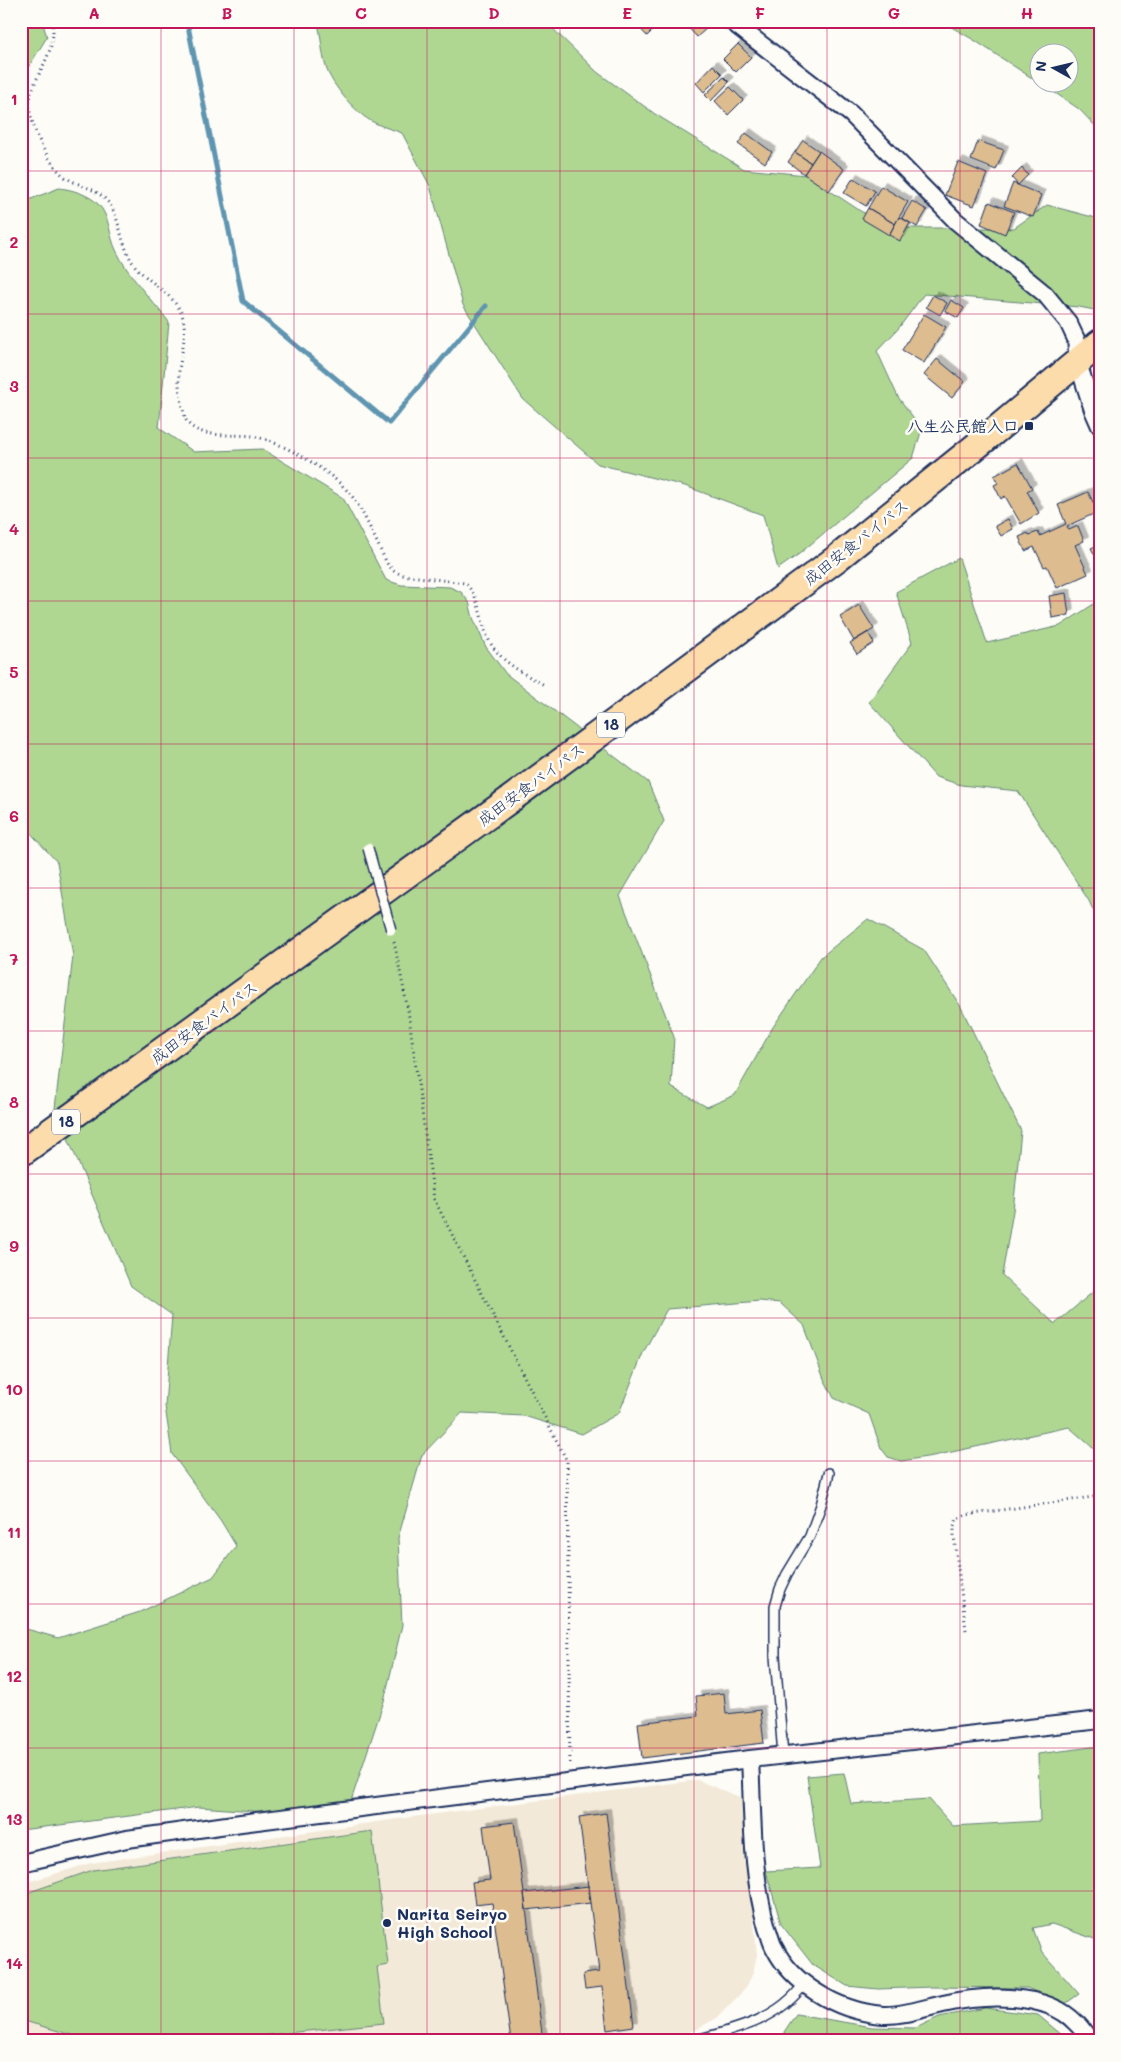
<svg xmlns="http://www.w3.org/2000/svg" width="1121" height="2062" viewBox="0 0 1121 2062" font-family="Mali,'Klee One',sans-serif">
<defs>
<filter id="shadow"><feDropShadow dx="4.5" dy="-4.5" stdDeviation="0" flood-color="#0004"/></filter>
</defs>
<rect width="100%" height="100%" fill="#fdfcf7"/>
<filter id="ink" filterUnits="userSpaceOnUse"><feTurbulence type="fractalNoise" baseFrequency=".02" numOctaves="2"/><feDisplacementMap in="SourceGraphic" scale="10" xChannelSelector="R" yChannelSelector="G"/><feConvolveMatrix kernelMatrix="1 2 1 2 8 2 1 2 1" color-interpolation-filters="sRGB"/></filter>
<g filter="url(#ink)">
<!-- built -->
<path fill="#f3e9d8" d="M697 1780 742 1798 757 1955 753 1973 746 1988 717 2018 685 2035 656 2041H62L26 2036 21 2033V1884L91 1863 397 1819Z"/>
<!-- green -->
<path fill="#b0d792" stroke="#668378" d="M21 21H42L47 37 21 79Z
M317 21H545L597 72 655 114 744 169 806 175 862 212 902 228H1014L1047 205 1100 219V311L1079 307 924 294 898 329 877 351 898 397 922 429 913 458 799 554 778 569 763 515 685 486 598 464 523 399 463 305 430 186 402 133C392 129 382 127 373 122 356 114 331 84 326 67 321 52 322 36 317 21Z
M941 21H1100V131L1079 109 1039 82H1068V52H1038V82L974 40Z
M59 188C71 189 90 195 98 204 110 216 109 236 116 250 128 276 151 299 169 322L159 428 194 452 262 449 343 498 386 580 401 585 450 587 461 592 469 602 473 618 486 647 506 674 648 782 664 821 620 896 674 1037 671 1087 707 1107 735 1095 773 1027 821 957 868 919 924 950 961 1007 1021 1131 1013 1211 1002 1275 1055 1324 1100 1286V1454L1069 1427 933 1456 901 1461 888 1457 881 1448 869 1414 834 1398 824 1379 804 1325 780 1303 760 1301 667 1309 643 1353 619 1413 582 1434 524 1416 462 1413 422 1455 398 1538 402 1625 384 1701 351 1801 295 1814 199 1807 21 1830V1536L23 1628 58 1638 140 1612 213 1577 236 1546 221 1521 172 1454 165 1406 172 1315 131 1286 55 1108 73 956 57 862 27 829 21 825V203Z
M959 558 987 643 1060 626 1100 600V925L1089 901 1018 791 961 785 936 777 869 702 912 643 896 592Z
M1100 1746V1941L1052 1924 1033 1928 1041 1951 1079 1994 1065 2004 1027 1988 932 1987 878 1989 847 1986 813 1965 781 1924 766 1871 820 1868 807 1776 844 1773 851 1804 929 1799 953 1826 1040 1821 1038 1754Z
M372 1831 388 1965 377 1967 384 2023 210 2041H174L163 2038 89 2040 21 2020V1895L93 1870Z
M985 2008 1038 2015 1069 2041H789L784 2032 796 2014 872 2027 916 2028 939 2017Z
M21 2033 26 2036 62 2041H21Z"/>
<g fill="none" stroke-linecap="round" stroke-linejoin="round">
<!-- stream -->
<path stroke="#5e95b0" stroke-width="5" d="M187 21 243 301 389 423 486 306"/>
</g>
<!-- building -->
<path fill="#ddbc8f" stroke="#1b2f5e" filter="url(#shadow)" d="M633 21H662L647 36Z
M682 21H702L708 27 697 37Z
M738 44 751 57 736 72 723 59Z
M713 65 722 74 704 92 696 83Z
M724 77 729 82 711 101 705 95Z
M730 87 743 100 728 115 715 101Z
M746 133 772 152 765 163 738 144Z
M803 140 819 151 811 163 795 152Z
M978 141 1004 150 996 170 971 160Z
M819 151 844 169 829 191 804 174Z
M795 152 811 163 804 174 788 162Z
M958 162 987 174 974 206 945 195Z
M1022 168 1028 175 1018 185 1012 178Z
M853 178 875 191 866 206 844 193Z
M1013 183 1041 195 1033 217 1004 206Z
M881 186 908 202 895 224 868 208Z
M912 201 927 210 917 227 902 218Z
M989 202 1014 212 1005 234 981 224Z
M868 208 895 224 889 235 862 219Z
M899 217 910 223 900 241 889 235Z
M933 295 947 303 940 315 926 307Z
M951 300 964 308 958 318 945 311Z
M924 314 946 327 924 363 902 350Z
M937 359 965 382 952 398 924 375Z
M1018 463 1032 488 1027 491 1039 513 1021 524 1005 496 1001 499 994 485 998 483 994 476Z
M1088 492 1098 512 1067 526 1069 530 1078 526 1084 541 1075 545 1088 574 1057 588 1047 566 1044 567 1034 547 1025 551 1019 537 1028 533 1029 535 1038 532 1040 536 1066 524 1058 505Z
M1008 519 1013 529 1001 536 995 526Z
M1100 544V565L1091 548Z
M1066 593 1069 615 1052 618 1049 596Z
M859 605 874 629 854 641 840 617Z
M868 632 874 643 857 654 850 643Z
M724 1693 726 1714 760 1710 764 1743 642 1758 638 1723 698 1716 696 1696Z
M606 1813 634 2026 607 2030 602 1987 585 1989 583 1974 599 1972 579 1817Z
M514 1822 524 1893 543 2041H511L492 1903 475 1905 472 1882 490 1880 483 1826Z
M589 1886 591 1903 526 1910 524 1893Z"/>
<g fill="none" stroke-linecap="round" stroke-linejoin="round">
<!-- lane casing -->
<g stroke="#1b2f5e" stroke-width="12">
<path id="lane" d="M783 1755 775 1656V1606L780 1589 787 1574 810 1536 821 1505 829 1473
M692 2041C734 2030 777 2021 804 1984"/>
</g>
<!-- street casing -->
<g stroke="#1b2f5e" stroke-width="20">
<path id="street" d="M731 21 851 114 956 221 1045 294 1068 322 1076 339 1078 363 1093 410 1100 426
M750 1759C753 1814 751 1874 767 1928 770 1935 771 1943 775 1949 784 1967 799 1981 816 1992 836 2005 860 2013 883 2015 903 2016 924 2008 943 2004 982 1995 1046 1991 1076 2023 1082 2028 1086 2035 1090 2041
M21 1863 127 1839 241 1823 750 1759 1100 1720"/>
</g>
<!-- primary casing -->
<g stroke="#1b2f5e" stroke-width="30">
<path id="primary" d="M21 1153 512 798 836 559 985 439 1100 343"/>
</g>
<!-- path -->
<path stroke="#1b2f5e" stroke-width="3" stroke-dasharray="1 4" stroke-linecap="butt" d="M52 21C59 57 26 80 30 111 33 132 50 168 68 179 81 186 97 189 107 201 120 215 120 244 133 263 146 282 174 293 182 315 188 333 181 353 179 371 178 384 180 396 183 408 184 414 185 421 190 425 202 438 235 434 252 436 281 441 332 471 351 495 364 511 378 546 388 565L394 571 402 575 465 583C479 596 480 616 486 633 495 660 523 673 546 686
M394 942 408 1010 434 1199 567 1461 570 1766
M966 1630 954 1536V1526L957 1519 966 1515 1100 1496"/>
<!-- lane -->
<use href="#lane" stroke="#fdfcf7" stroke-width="9"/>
<!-- street -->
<use href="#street" stroke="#fdfcf7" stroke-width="16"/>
<!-- primary -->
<use href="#primary" stroke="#fddcac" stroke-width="26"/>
<!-- lane-bridge casing -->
<g stroke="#1b2f5e" stroke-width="12" stroke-linecap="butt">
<path id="lane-bridge" d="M368 848 391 930"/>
</g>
<!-- lane-bridge -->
<use href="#lane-bridge" stroke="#fdfcf7" stroke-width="9"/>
</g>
</g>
<!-- grid -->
<path fill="none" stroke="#c2185b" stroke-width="1" stroke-opacity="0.55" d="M161 21V2041M294 21V2041M427 21V2041M560 21V2041M694 21V2041M827 21V2041M960 21V2041M21 171H1100M21 314H1100M21 458H1100M21 601H1100M21 744H1100M21 888H1100M21 1031H1100M21 1174H1100M21 1318H1100M21 1461H1100M21 1604H1100M21 1748H1100M21 1891H1100"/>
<!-- markers -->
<g fill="#1b2f5e" stroke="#fdfcf7" stroke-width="2">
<rect x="1024" y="421" width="10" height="10" rx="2.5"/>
<circle cx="387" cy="1923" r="5"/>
</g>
<g text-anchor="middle" stroke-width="5" stroke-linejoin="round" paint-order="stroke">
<!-- shield labels -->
<g fill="#fdfcf7" stroke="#5f6c8c" stroke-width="1">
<rect x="597" y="712.5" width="28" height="25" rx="4"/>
<rect x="52" y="1109.5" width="28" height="25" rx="4"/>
</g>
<g font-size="15" font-weight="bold" fill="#1b2f5e">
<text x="611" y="730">18</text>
<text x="66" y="1127">18</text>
</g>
<!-- poi labels -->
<g font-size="16" font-weight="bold" fill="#1b2f5e" stroke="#fdfcf7" text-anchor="end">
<text x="1019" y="432">八生公民館入口</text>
<text x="397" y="1920" text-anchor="start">Narita Seiryo<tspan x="397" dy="18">High School</tspan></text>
</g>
<!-- street labels -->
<g font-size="16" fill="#1b2f5e" stroke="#fdfcf7">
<text transform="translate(856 542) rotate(-38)" y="6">成田安食バイパス</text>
<text transform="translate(531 784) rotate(-36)" y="6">成田安食バイパス</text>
<text transform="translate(204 1022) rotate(-36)" y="6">成田安食バイパス</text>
</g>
</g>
<!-- margin -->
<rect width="1121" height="2062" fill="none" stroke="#fdfcf7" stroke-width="55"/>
<!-- north arrow -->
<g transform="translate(1054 68) rotate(278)"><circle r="24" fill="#fdfcf7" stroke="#a3aaba"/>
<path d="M0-4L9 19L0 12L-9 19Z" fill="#1b2f5e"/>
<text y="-8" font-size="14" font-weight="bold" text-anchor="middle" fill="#1b2f5e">N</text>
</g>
<rect x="28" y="28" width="1066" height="2006" fill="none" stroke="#c2185b" stroke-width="2"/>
<g font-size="16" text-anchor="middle" font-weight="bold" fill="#c2185b">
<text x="94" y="19">A</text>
<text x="227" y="19">B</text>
<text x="361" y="19">C</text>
<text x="494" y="19">D</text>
<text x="627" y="19">E</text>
<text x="760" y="19">F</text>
<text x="894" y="19">G</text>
<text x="1027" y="19">H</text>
<text x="14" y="105">1</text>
<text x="14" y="248">2</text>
<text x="14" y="392">3</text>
<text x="14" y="535">4</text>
<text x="14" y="678">5</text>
<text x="14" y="822">6</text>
<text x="14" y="965">7</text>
<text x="14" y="1108">8</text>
<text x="14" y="1252">9</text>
<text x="14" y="1395">10</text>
<text x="14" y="1538">11</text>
<text x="14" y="1682">12</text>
<text x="14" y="1825">13</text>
<text x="14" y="1969">14</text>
</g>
</svg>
